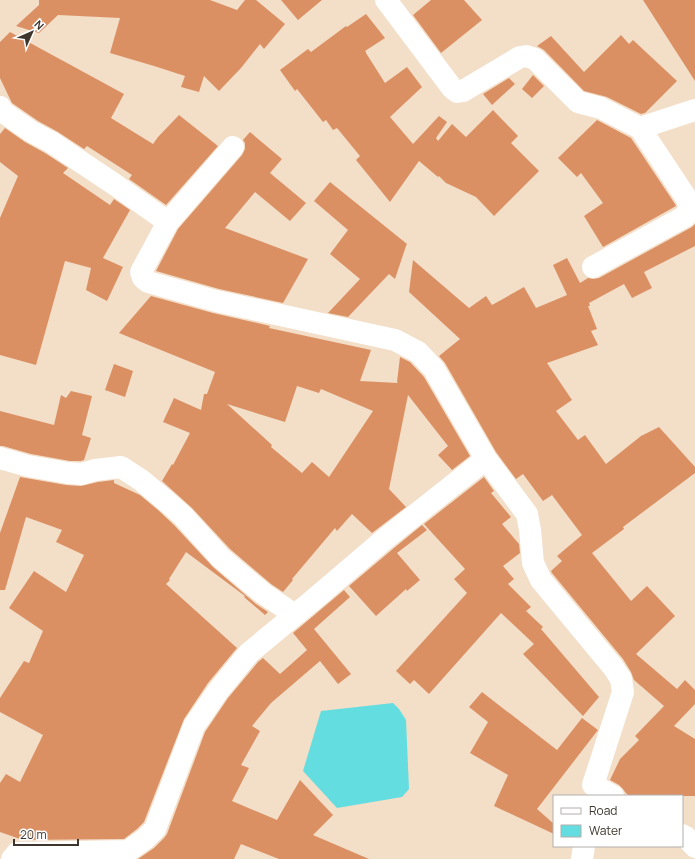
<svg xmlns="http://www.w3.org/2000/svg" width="695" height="859" viewBox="0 0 695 859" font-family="Manrope,sans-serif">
<rect width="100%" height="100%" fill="#f3dec8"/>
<!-- water -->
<path fill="#63dde0" d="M393 703 399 709 406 720 409 789 402 797 337 808 303 771 321 711Z"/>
<!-- building -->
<path fill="#db9064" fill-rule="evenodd" d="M39 0H210L237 10 245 0H256L285 24 264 49 260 44 241 68 219 91 204 76 199 92 181 87 185 76 154 66 110 53 120 18 58 15 39 33 16 26 39 5Z
M281 0H322L298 20Z
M431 0H464L482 20 441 53 413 15Z
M643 0H695V81Z
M366 14 385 38 365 51 366 52V53L385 83 407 67 422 87 390 117 413 144 439 116 447 122 436 138 438 141 452 124 466 137 493 110 518 136 511 143 539 171 494 216 476 197 446 183 439 176 438 177 419 161 390 202 356 160 360 156 337 128 333 130 326 120 323 122 297 89 295 91 280 70 308 49 311 52 346 26 347 27Z
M10 32 124 94 111 118 153 144 158 137 179 115 218 146 166 205 129 179 132 175 87 146 84 149 58 132 38 121 12 103 10 99 0 78V42Z
M621 35 629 44 633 40 677 81 645 113 641 114 607 97 584 91 544 50 537 46 551 36 584 72Z
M533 75 544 86 532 98 522 89Z
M509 78 515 84 492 105 483 94Z
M597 120 631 138 675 204 676 206 603 247 584 216 603 203 581 173 577 177 558 158Z
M5 128 25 142 45 153 68 168 63 173 110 205 114 199 130 210 103 258 123 267 107 301 86 290 91 268 65 261 36 365 0 355V218L18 176 0 162V134Z
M250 132 282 159 270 173 306 203 290 221 255 192 225 228 308 259 283 303 219 289 156 271 178 229 242 155 245 149V143L243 140Z
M330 182 407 244 406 246 395 279 389 274 348 317 328 313 360 279 330 254 348 230 314 201Z
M695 224V246L644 272 652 288 632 298 624 284 589 303 590 306H588L597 329 591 331 598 345 547 363 572 400 556 411 578 440 585 435 606 464 641 436 659 427 695 467V473L623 527 624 529 592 553 631 601 647 586 675 616 636 654 677 689 685 680 695 690V704L674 726 695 739V796H629L625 792 623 789 619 785 610 780 620 759 639 740 635 736 664 706 634 680 631 672 623 659 552 573 551 571 562 561 557 556 582 535 552 495 543 501 523 474 516 479 496 452 445 363 439 356 460 339 409 292 413 260 469 308 486 296 492 305 524 287 536 308 567 295 553 265 567 258 580 283 588 278 593 279 599 278 692 227Z
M151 296 213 313 270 326 269 328 371 350 360 381 398 383 397 382 400 357 410 362 424 377 470 456 452 470 438 455 448 446 408 395 389 489 406 507 372 533 352 514 337 531 335 528 292 579 293 580 283 592 271 584 230 549 192 508 162 481 172 464 173 465 190 433 163 422 174 398 201 410 204 394H207L215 372 119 333ZM297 386 319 393 321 389 373 411 329 477 312 462 302 473 271 447 272 445 227 404 285 422Z
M114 364 133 371 125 397 105 390Z
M71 391 92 396 82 435 91 438 84 460 81 461H70L31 454 3 446H0V411L54 425 61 395 66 398Z
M20 477 66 485 81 486 98 482 114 480V483L140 495 158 510 174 525 213 567 256 604 268 612 265 615 244 597 245 596 186 552 169 579 170 580 166 584 237 648 208 683 184 719 144 822 137 829 124 839 23 840 0 832V783L6 774 20 782 43 735 0 712V698L24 661 29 663 43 631 9 608 34 571 66 592 84 555 56 542 62 530 26 517 5 590H0V533Z
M484 477 494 491 491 493 511 517 502 524 519 544 520 553 503 566 514 579 508 584 531 607 526 611 543 627 541 629 599 697 583 716 523 654 534 644 501 613 429 694 414 680 410 684 396 671 467 593 454 579 465 569 424 524Z
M422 525 427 530 397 553 420 580 407 591 406 589 376 616 349 586 394 548Z
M344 590 350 597 314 629 351 674 338 684 320 661 271 703 252 726 260 731 241 765 249 768 232 801 277 820 300 780 333 815 313 835 369 859H279L241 844 234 859H138L154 848 164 838 167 834 205 732 228 698 258 662 263 658 280 674 307 650 293 633Z
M482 692 557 750 582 718 598 730 537 809 554 824V834L494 806 508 775 470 753 488 722 469 707Z"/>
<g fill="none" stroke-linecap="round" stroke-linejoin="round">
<!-- minor -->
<path stroke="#fff" stroke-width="22" d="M386 0 452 88 457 92 463 91 520 57 526 56 535 59 578 102 601 108 640 128 687 199 689 207 686 216 593 267
M0 107 3 112 32 132 51 142 114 184 168 222 141 272 143 278 148 282 216 301 395 340 418 352 434 369 486 459 527 514 530 530 533 563 541 580 613 667 621 679 623 692 593 785 613 796
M640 128 695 110
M168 222 233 147
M0 458 28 466 68 473 82 474 95 470 121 467 141 480 166 501 183 516 221 558 247 580 264 594 295 615
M682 835 686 837 695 847
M12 859 17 853 128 851 145 839 155 829 194 726 218 691 249 653 312 601 386 538 486 459
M582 859 584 846"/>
</g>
<!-- legend -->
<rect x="553" y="795" width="130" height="52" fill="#ffffff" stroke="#b2afab"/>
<rect x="561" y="808" width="20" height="6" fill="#ffffff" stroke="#b2afab"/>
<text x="589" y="815" font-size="12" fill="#3e362d">Road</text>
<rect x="561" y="825" width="20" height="12" fill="#63dde0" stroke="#b2afab"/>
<text x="589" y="835" font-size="12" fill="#3e362d">Water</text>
<!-- north arrow -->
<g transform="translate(32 32) rotate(45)" stroke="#ffffff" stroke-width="3" paint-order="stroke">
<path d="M0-3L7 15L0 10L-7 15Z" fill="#3e362d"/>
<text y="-6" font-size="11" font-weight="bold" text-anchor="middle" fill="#3e362d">N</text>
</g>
<!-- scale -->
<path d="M14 839v6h64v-6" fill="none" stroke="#3e362d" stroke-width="2"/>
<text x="20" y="839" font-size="12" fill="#3e362d" stroke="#ffffff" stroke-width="3" paint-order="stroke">20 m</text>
</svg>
